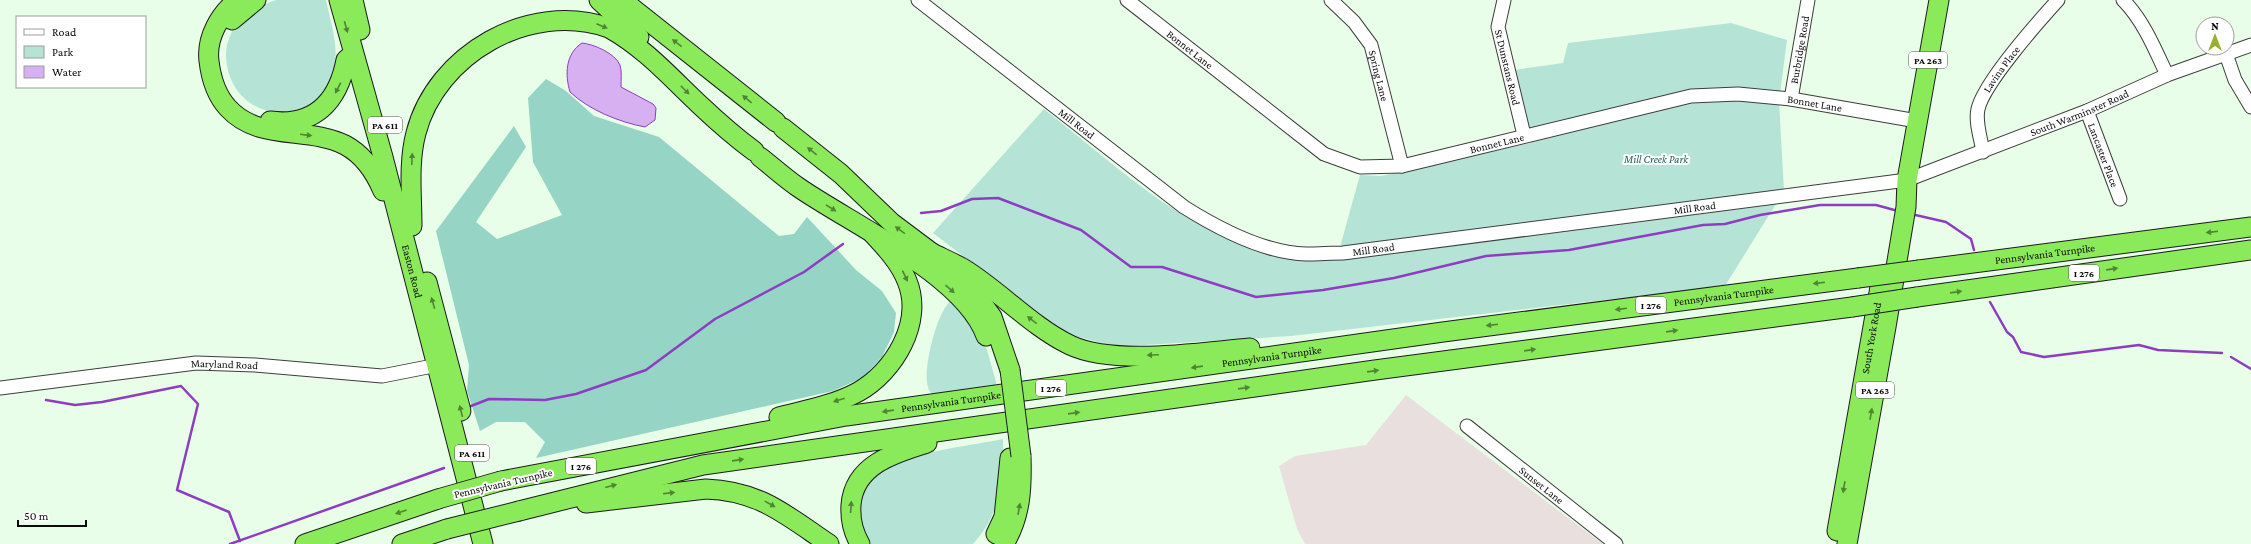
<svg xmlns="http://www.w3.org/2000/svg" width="2251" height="544" viewBox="0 0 2251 544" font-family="'Crimson Pro',serif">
<rect width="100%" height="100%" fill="#e8fee8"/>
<!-- industrial -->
<path fill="#e9dfde" d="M1406 395 1551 505 1603 544H1305L1297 529 1279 466 1295 456 1366 445Z"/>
<!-- green -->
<path fill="#b5e4d6" d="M276 0H326C330 20 338 43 335 63 326 134 228 127 226 55 226 40 234 24 245 15 254 8 266 4 276 0Z
M1731 23 1787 40 1779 101 1784 191 1725 286 1291 336 1145 345H1109L1075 336 1038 314 933 233 1044 109C1111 161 1180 229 1264 251 1285 257 1314 256 1337 258L1360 175 1381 176 1531 143 1514 70 1563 63 1568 43Z
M951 301 978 329 987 350 998 389 936 396C932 394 929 392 928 387 922 371 937 310 951 301Z
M1003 439C1003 480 1002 512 973 544H871C863 535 859 519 861 506 862 494 868 480 878 471 900 454 973 445 1003 439Z"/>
<!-- forest -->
<path fill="#96d4c5" d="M546 79 566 91 594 116 659 137 779 236 794 234 807 217 856 270 882 291 896 313 894 332 882 357 862 378 833 391 536 458 545 442 525 422H496L480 431 467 391 469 365 436 231 514 126 526 147 476 222 497 239 562 215 533 162 528 98Z"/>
<!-- water -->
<path fill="#d6b0f1" stroke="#8e3dc3" d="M582 43C593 44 615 53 620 65 622 71 621 80 621 87L653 104 656 108 655 120 645 127C619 122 589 110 570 92 565 75 565 54 582 43Z"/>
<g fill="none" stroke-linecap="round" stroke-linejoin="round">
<!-- stream -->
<path stroke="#8e3dc3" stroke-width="2.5" d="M921 213 941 211 972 199 998 198 1081 230 1131 267H1162L1256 297 1323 290 1394 278 1486 256 1569 250 1703 225 1725 224 1760 215 1820 205H1876L1898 211
M1911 214 1946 222 1971 239 1974 250
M1990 302 2007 332 2013 337 2021 352 2044 357 2139 345 2158 350 2222 353
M2231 357 2251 369
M46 400 75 405 102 402 181 386 198 404 177 490 229 512 240 541
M471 406 489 399 545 400 576 394 646 370 715 319 804 272 843 244
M230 544 444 468"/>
<!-- minor casing -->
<g stroke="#3d3d3d" stroke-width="15">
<g id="minor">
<path id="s1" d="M918 0 1184 207C1219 229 1264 253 1306 254 1319 254 1331 253 1343 253L1907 180 2087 111 2167 75 2251 45"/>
<path id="s2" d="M1127 0 1324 154 1360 167 1402 166 1691 96 1738 94 1791 99 1917 121"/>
<path id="s3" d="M1331 0 1354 22 1371 45 1402 166"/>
<path id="s4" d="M1504 0 1498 27 1524 135"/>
<path d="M2123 0C2143 20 2155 49 2167 75"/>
<path d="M2226 54 2235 80 2251 107"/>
<path id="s5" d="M1791 99 1808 0"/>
<path id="s6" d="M2087 111 2120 199"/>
<path id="s7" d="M1983 152C1981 139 1975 122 1978 109 1984 83 2038 22 2058 0"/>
<path id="s8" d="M0 388 196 363 255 365 382 376 443 364"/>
<path id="s9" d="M1467 426 1616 544"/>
</g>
</g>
<!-- highway casing -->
<g stroke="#1b1b1b" stroke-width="21">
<g id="highway">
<path d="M238 0C220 13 206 38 209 61 211 78 216 95 228 108 259 142 307 126 345 145 364 155 375 172 383 191"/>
<path id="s10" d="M339 0 383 157 483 544"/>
<path d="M353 0 360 30"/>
<path d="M599 0 639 37"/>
<path d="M622 0 776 122"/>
<path d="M232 20 256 0"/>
<path d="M270 121C314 127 338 102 346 60L353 54"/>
<path d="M783 128 841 174 892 223 932 253 971 288 992 317 1010 370"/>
<path d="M760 157C773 167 785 178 798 187 851 224 964 275 986 336"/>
<path d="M412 226C412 196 408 163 416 133 436 55 529 0 609 28 645 48 671 78 701 106 718 122 735 137 754 151"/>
<path d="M932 253C942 258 954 263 964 269 1001 292 1031 326 1070 345 1114 366 1201 352 1250 348"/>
<path id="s11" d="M1919 270 2251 227"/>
<path d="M427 282 461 411"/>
<path d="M1917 297 2251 250"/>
<path d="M779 417C806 410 834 405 858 392 894 372 924 322 907 281 900 263 886 248 873 234"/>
<path id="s12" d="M501 481 846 416 1443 332 1858 278"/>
<path d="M586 503 706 489C760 491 786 515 829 544"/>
<path d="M519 511 703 465 1375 370 1852 307"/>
<path id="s13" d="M1837 531 1880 287"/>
<path d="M996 534 1004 517 1010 458"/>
<path d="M305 544 438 499"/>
<path d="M402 544 447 529"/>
<path d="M860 544C853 532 850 520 851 505 854 465 894 453 927 443"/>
<path d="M1004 544C1021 516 1022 488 1021 456"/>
<path d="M1847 544 1886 327 1906 207 1907 180 1939 0"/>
</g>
</g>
<!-- minor -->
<use href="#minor" stroke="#fff" stroke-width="13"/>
<!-- highway -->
<use href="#highway" stroke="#8aea59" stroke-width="19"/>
<!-- highway-bridge casing -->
<g stroke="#1b1b1b" stroke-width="21" stroke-linecap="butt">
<path id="highway-bridge" d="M1858 278 1919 270
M1852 307 1917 297
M1010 370 1021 456
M438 499 501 481
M447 529 519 511"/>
</g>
<!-- highway-bridge -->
<use href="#highway-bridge" stroke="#8aea59" stroke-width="19"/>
</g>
<!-- one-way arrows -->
<defs><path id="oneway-solid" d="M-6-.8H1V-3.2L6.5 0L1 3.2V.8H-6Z"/></defs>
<g fill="#508535">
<use href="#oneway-solid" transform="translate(602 26) rotate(23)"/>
<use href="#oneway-solid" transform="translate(346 27) rotate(75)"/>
<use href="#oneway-solid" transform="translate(677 43) rotate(-142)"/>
<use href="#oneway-solid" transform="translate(338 88) rotate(117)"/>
<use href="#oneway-solid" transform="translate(685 90) rotate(45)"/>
<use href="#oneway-solid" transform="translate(747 99) rotate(-141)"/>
<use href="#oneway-solid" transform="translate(306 135) rotate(7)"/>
<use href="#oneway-solid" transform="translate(812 151) rotate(-141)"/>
<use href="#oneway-solid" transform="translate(412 159) rotate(-88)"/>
<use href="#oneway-solid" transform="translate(831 208) rotate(32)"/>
<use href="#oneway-solid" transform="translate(900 230) rotate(-144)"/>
<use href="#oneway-solid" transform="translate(2212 232) rotate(173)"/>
<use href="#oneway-solid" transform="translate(2112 269) rotate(-8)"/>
<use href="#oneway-solid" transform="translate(905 276) rotate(65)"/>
<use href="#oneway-solid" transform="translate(1819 283) rotate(173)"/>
<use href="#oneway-solid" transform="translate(950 289) rotate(41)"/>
<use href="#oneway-solid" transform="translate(1956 292) rotate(-8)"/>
<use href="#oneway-solid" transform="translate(433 303) rotate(-106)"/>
<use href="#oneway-solid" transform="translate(1621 309) rotate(173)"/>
<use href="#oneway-solid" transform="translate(1032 320) rotate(-142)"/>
<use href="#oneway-solid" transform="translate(1492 325) rotate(173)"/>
<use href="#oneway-solid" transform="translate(1672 331) rotate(-8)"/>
<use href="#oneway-solid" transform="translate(1530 350) rotate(-8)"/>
<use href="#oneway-solid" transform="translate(1153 355) rotate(178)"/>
<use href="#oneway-solid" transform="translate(1197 367) rotate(172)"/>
<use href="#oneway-solid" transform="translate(1373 371) rotate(-8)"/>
<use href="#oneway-solid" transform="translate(1244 388) rotate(-8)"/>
<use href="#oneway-solid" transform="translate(839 400) rotate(162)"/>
<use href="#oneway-solid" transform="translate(461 411) rotate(-104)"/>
<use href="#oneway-solid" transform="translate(888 411) rotate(172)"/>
<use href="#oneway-solid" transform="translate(1074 413) rotate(-8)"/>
<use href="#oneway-solid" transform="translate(1871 414) rotate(-80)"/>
<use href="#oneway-solid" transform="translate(738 460) rotate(-8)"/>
<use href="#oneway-solid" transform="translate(611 486) rotate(-15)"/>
<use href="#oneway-solid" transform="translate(1844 487) rotate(99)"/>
<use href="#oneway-solid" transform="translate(669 493) rotate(-7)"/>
<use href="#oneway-solid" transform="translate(770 504) rotate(29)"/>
<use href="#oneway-solid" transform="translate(851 507) rotate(-86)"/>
<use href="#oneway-solid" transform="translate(1019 509) rotate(-80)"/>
<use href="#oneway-solid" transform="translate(401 512) rotate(161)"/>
</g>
<g text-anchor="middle" stroke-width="4" stroke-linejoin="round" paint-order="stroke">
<!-- shield labels -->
<g fill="#fff" stroke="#545454" stroke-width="1">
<rect x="1909" y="52" width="38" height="16" rx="3"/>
<rect x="368" y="117" width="34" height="16" rx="3"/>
<rect x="2069" y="265" width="30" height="16" rx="3"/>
<rect x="1636" y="297" width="30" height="16" rx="3"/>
<rect x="1036" y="380" width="30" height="16" rx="3"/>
<rect x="1856" y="382" width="38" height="16" rx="3"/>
<rect x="455" y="445" width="34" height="16" rx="3"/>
<rect x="566" y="458" width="30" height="16" rx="3"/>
</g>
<g font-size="10" font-weight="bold" fill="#0a0a0a">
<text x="1928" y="64">PA 263</text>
<text x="385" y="129">PA 611</text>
<text x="2084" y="277">I 276</text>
<text x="1651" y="309">I 276</text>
<text x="1051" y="392">I 276</text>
<text x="1875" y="394">PA 263</text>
<text x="472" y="457">PA 611</text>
<text x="581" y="470">I 276</text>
</g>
<!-- street labels -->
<g font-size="11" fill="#0a0a0a" stroke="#fff">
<text dy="4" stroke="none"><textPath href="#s2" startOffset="80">Bonnet Lane</textPath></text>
<text dy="4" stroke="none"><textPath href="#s5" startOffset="50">Burbridge Road</textPath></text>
<text dy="4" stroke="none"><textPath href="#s4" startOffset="69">St Dunstans Road</textPath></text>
<text dy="4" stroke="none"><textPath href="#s7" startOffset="90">Lavina Place</textPath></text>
<text dy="4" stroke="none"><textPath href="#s3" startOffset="92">Spring Lane</textPath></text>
<text dy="4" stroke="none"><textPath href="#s2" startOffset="752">Bonnet Lane</textPath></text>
<text dy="4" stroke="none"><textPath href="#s1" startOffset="1260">South Warminster Road</textPath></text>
<text dy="4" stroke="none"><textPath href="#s1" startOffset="201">Mill Road</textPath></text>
<text dy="4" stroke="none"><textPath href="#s2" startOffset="428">Bonnet Lane</textPath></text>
<text dy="4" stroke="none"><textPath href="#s6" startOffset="47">Lancaster Place</textPath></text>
<text dy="4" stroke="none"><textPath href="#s1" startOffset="861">Mill Road</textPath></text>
<text dy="4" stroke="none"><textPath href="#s1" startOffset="537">Mill Road</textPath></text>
<text dy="4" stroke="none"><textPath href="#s11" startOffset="127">Pennsylvania Turnpike</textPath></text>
<text dy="4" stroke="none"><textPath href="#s10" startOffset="281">Easton Road</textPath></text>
<text dy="4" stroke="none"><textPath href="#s12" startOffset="1237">Pennsylvania Turnpike</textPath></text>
<text dy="4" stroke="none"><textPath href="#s13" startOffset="196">South York Road</textPath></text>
<text dy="4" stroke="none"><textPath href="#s12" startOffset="781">Pennsylvania Turnpike</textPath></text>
<text dy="4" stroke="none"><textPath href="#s8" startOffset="226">Maryland Road</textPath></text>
<text dy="4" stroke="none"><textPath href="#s12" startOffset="457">Pennsylvania Turnpike</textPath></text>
<text transform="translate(503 483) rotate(-13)" y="4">Pennsylvania Turnpike</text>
<text dy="4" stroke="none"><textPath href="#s9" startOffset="95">Sunset Lane</textPath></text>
</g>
<!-- park labels -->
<g font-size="11" font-style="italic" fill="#205c5c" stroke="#fff">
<text x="1656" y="163">Mill Creek Park</text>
</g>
</g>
<!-- legend -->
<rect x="16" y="16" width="130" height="72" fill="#ffffff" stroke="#9d9d9d"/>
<rect x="24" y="29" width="20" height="6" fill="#ffffff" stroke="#9d9d9d"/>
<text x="52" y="36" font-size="12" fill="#0a0a0a">Road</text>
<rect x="24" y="46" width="20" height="12" fill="#b5e4d6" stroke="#9d9d9d"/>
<text x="52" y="56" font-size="12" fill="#0a0a0a">Park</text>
<rect x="24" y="66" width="20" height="12" fill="#d6b0f1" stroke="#9d9d9d"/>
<text x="52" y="76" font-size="12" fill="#0a0a0a">Water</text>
<!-- north arrow -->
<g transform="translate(2215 36)"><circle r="19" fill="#ffffff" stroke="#9d9d9d"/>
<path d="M0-3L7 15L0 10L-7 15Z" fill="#9aaf2d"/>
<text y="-6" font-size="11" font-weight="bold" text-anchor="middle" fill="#0a0a0a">N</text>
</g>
<!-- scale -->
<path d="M18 520v6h68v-6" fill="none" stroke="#0a0a0a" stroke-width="2"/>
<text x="24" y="520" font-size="12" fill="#0a0a0a" stroke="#ffffff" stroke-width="3" paint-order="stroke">50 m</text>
</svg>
